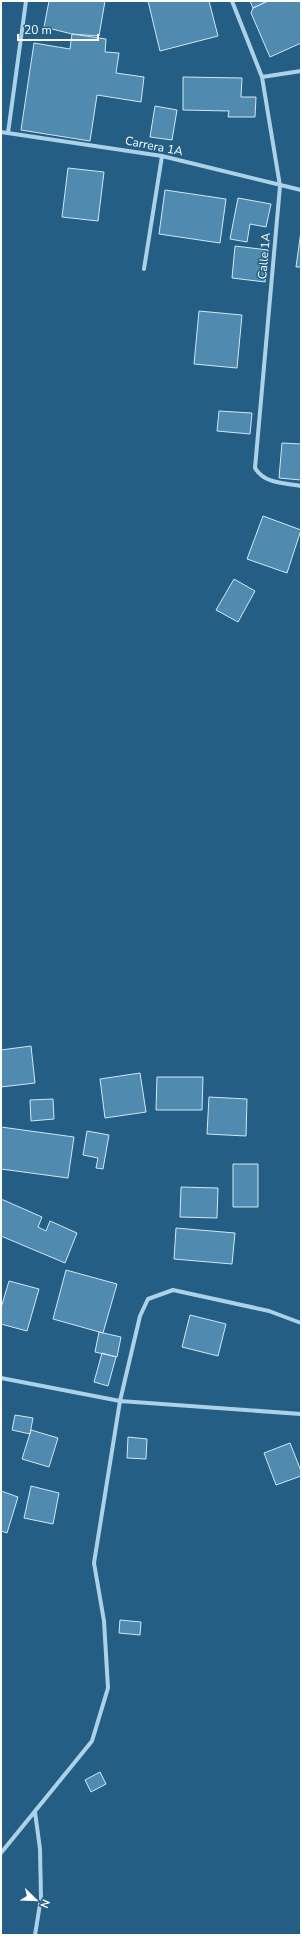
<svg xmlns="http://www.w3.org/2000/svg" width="302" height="1936" viewBox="0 0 302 1936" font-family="'Nunito Sans',sans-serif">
<rect width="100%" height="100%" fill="#245e84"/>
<!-- building -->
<path fill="#508aae" stroke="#d0e8f6" d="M49 1H105L99 36 72 34 44 27Z
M148 1H209L218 36 160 51Z
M250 1H268L253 8Z
M268 1H301V43L270 57 251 13 253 8Z
M72 34 106 39 105 52 119 53 116 73 144 77 141 102 97 95 90 141 21 130 34 43 70 49Z
M183 77 242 78 241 97H256L255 117H228L229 111 183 110Z
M155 106 177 110 172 140 150 137Z
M68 168 104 172 98 221 62 217Z
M165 190 226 199 220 243 159 234Z
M238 198 271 204 266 227 250 224 247 242 230 239Z
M301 231V267H296Z
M235 246 268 250 265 282 232 278Z
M199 311 242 315 237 368 194 364Z
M219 411 252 413 250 434 217 431Z
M282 443 301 444V480L279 478Z
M263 516 301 530 287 573 247 559Z
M234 579 255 591 238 622 216 610Z
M31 1046 35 1083 1 1087V1050Z
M140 1073 146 1112 105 1118 100 1079Z
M157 1077H203L202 1110H156Z
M209 1097 247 1099 246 1136 207 1134Z
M53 1099 54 1119 31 1121 30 1100Z
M1 1127 74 1137 68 1178 1 1169Z
M87 1131 109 1135 103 1169 96 1168 98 1158 83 1155Z
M233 1164H258V1207H233Z
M181 1187 218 1188 217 1218 180 1217Z
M1 1199 42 1217 38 1227 46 1231 50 1221 77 1233 65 1263 1 1236Z
M176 1228 235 1233 232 1264 174 1259Z
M66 1270 117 1284 103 1333 53 1319Z
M9 1281 39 1289 27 1331 1 1324V1308Z
M190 1315 226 1324 218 1356 182 1347Z
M99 1332 121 1337 117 1357 95 1352Z
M102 1353 116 1357 108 1386 94 1382Z
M15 1415 33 1418 30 1434 12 1430Z
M31 1430 58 1438 49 1467 22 1459Z
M128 1437 147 1439 146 1459 127 1458Z
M290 1443 301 1471V1476L276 1485 264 1453Z
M31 1486 59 1493 53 1524 24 1518Z
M1 1491 18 1497 7 1533 1 1531Z
M120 1620 141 1622 140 1635 119 1633Z
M100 1772 106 1784 91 1792 85 1780Z"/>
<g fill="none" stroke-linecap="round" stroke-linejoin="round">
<!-- minor -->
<path stroke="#acd2e8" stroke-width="4" d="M232 1 262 77 280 186 255 468C265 484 284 483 301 486
M262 77 301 71
M1 132 162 156 301 190
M8 133 26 1
M144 269 162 156
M1 1378 120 1401 301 1414
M1 1853 92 1741 108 1688 104 1621 94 1563 120 1401 140 1316 148 1299 173 1290 269 1311 301 1323
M35 1935 41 1898 40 1849 35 1812"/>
</g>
<g text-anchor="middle" stroke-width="3" stroke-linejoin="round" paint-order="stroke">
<!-- street labels -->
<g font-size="12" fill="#fff" stroke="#245e84">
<text transform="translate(154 146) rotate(11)" y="4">Carrera 1A</text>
<text transform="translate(264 256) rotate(-85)" y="4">Calle 1A</text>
</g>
</g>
<!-- border -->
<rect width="302" height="1936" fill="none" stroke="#ffffff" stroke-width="4"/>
<!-- north arrow -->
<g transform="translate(36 1900) rotate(113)" stroke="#245e84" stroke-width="3" paint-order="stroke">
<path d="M0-3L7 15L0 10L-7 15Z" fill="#ffffff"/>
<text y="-6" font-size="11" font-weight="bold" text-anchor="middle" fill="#ffffff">N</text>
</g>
<!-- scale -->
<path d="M18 34v6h80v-6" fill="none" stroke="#ffffff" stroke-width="2"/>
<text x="24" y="34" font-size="12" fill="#ffffff" stroke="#245e84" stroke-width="3" paint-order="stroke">20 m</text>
</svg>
